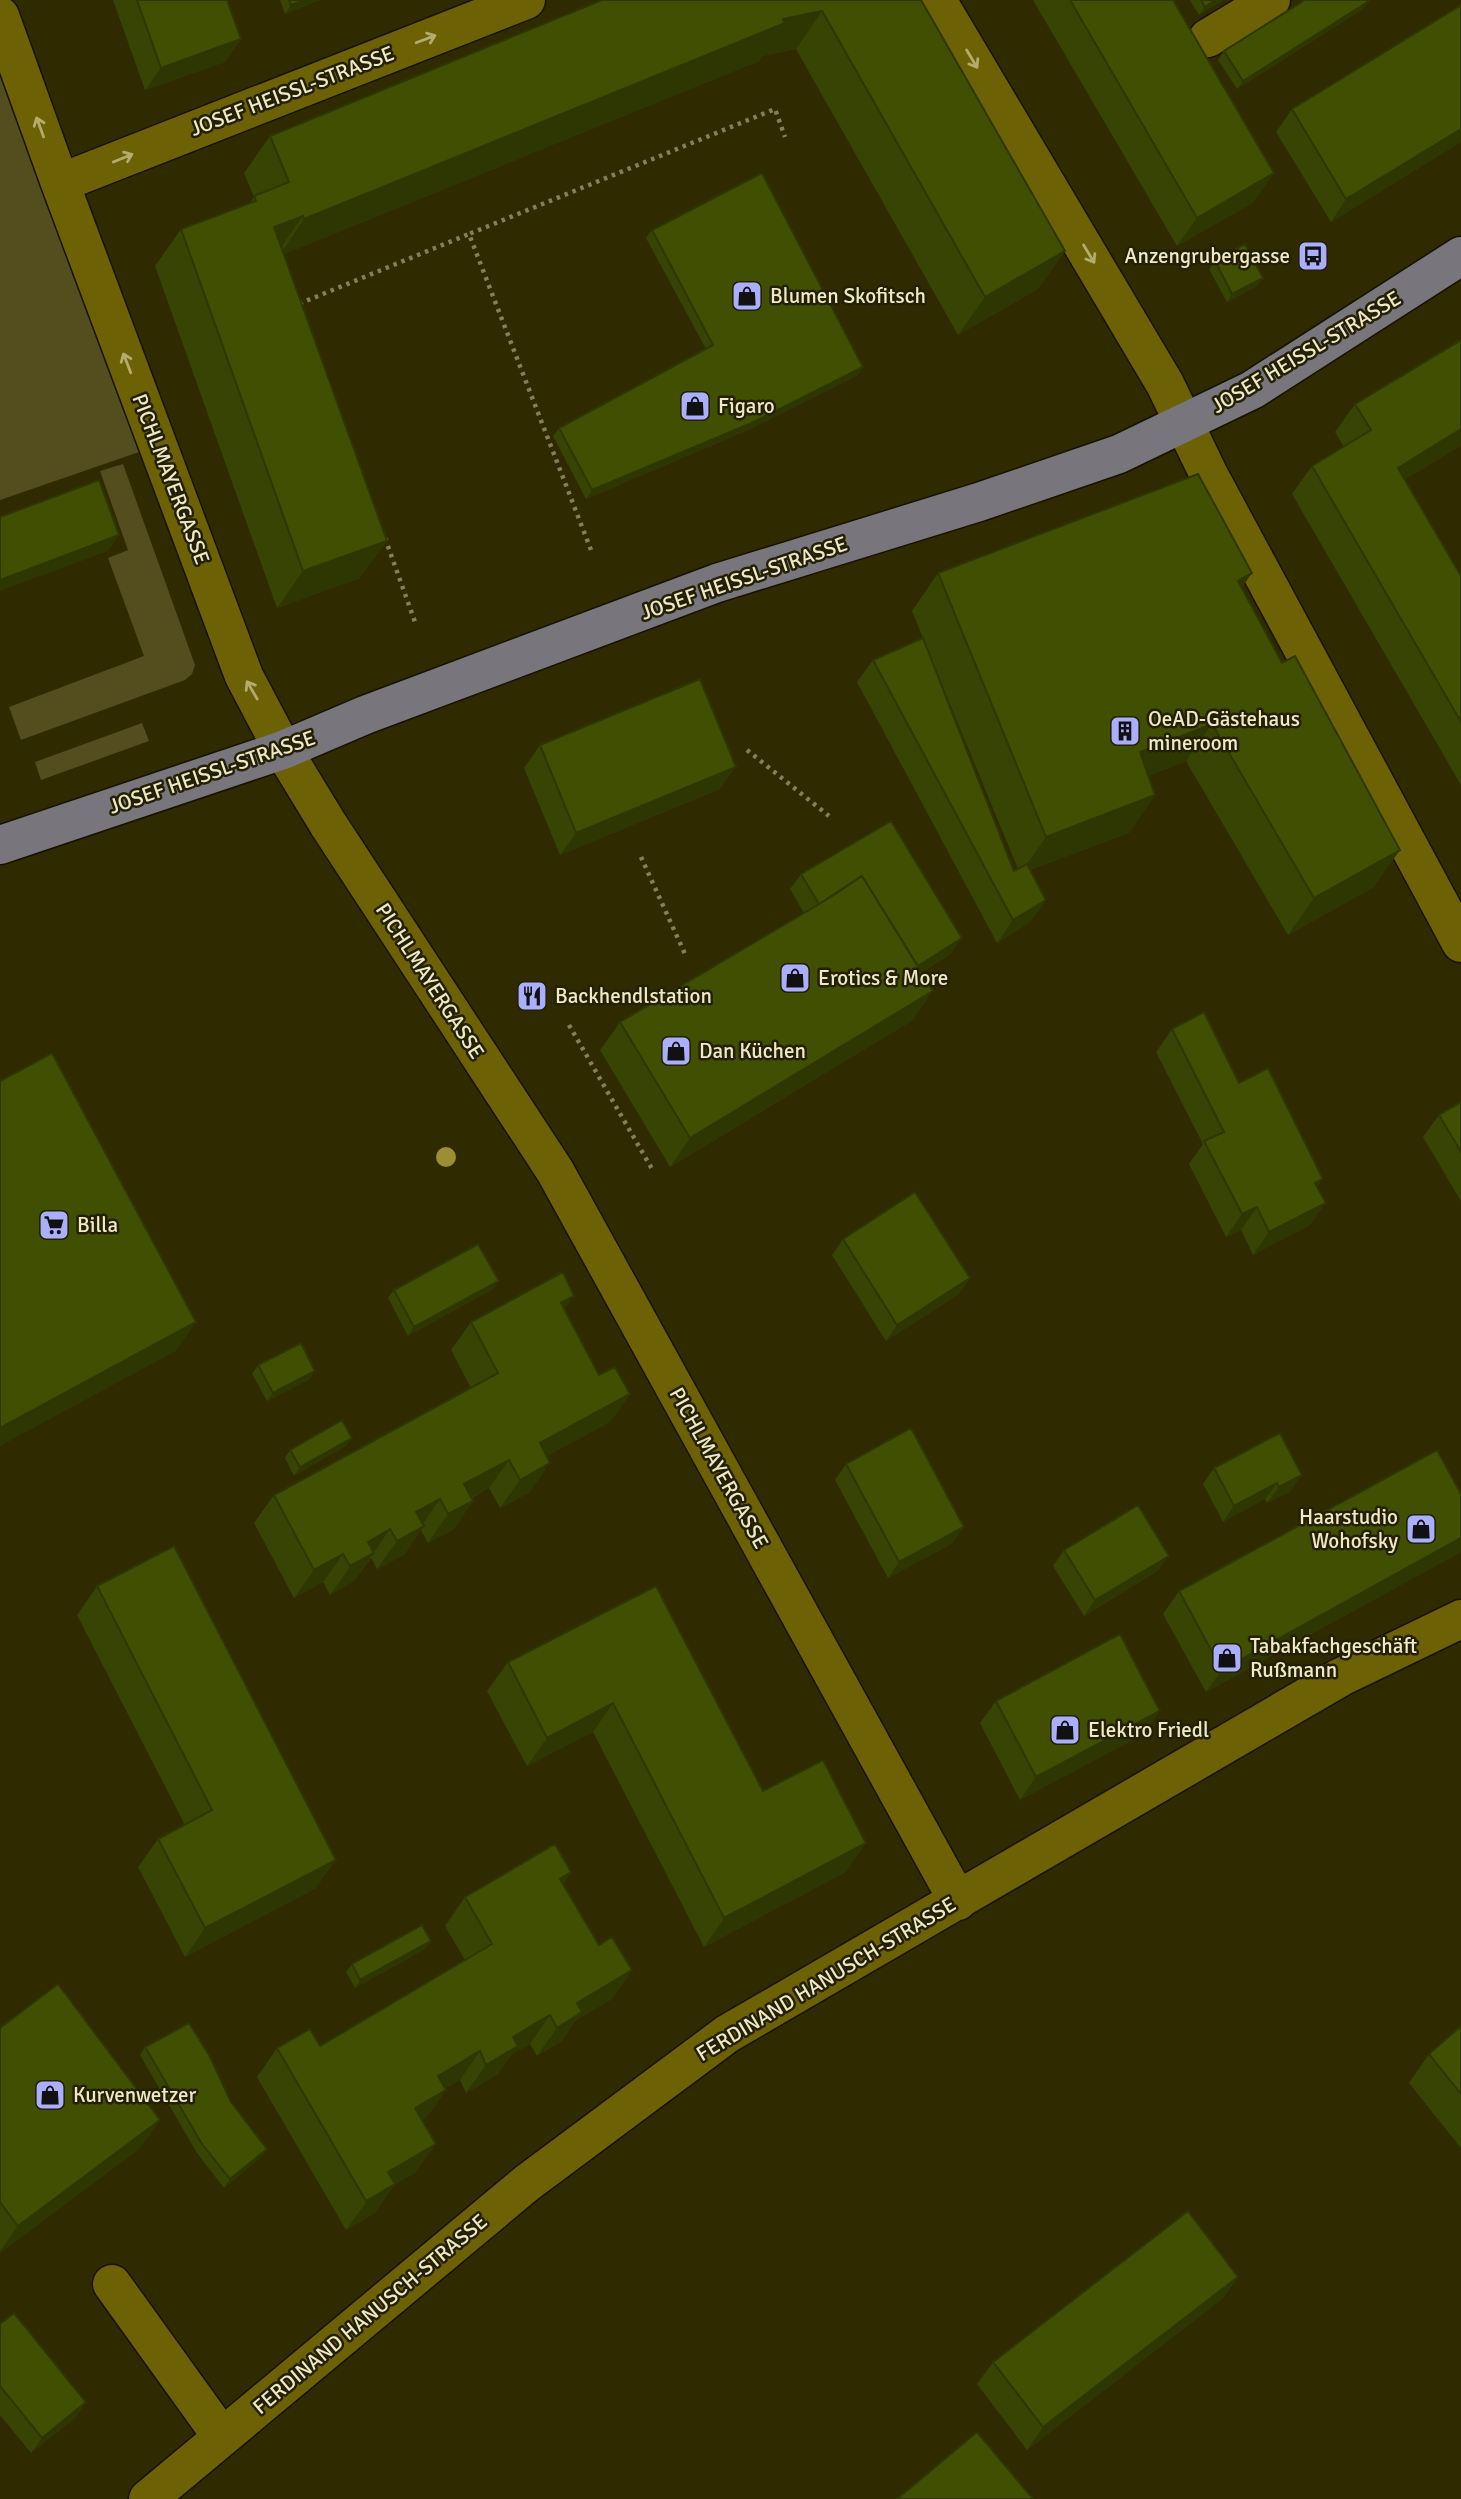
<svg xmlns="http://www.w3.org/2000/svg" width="1461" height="2499" viewBox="0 0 1461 2499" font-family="Signika,sans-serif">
<rect width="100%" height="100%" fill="#302a00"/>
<!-- green -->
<path fill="#544d1d" d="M0 71 142 451 0 500Z
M123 464 195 665 192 674 185 680 21 740 9 707 144 656 108 558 128 550 100 471Z
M142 723 149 741 41 780 35 762Z"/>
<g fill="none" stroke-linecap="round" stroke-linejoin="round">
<!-- minor casing -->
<g stroke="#161200" stroke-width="41">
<path id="minor" d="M937 0 1165 384 1209 475 1461 943
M0 16 60 183 244 676 283 750 328 824 555 1171 958 1901
M1208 38 1271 0
M60 183 526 0
M112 2284 222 2437
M148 2499 527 2183 727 2034 1341 1677 1461 1619"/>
</g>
<!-- major casing -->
<g stroke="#161200" stroke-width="41">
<path id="major" d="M0 845 283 750 365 715 717 583 979 502 1119 454 1252 390 1461 256"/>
</g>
<!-- path -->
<path stroke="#857f57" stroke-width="4.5" stroke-dasharray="3.5 5" stroke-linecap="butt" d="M301 305V303L469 234
M385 538 415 622
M591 550 469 234 775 109 785 137
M747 750 829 816
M641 857 685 954
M569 1025 652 1169"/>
<!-- minor -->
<use href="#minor" stroke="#6d6105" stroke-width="38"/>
<!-- major -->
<use href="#major" stroke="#78757c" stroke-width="38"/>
</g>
<!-- trees -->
<circle fill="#9b8e34" cx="446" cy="1157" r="10"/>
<!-- wall -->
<path fill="#384403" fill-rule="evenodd" d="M113 0H227L241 39 225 62 145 90Z
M280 0H320L285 14Z
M602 0H921L1065 251 1038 289 958 335 796 49 762 56 759 61 284 254 360 578 277 608 155 266 181 229 249 204 254 197 244 173 270 136Z
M1033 0H1173L1254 202 1177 246Z
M1190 0H1223L1199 15Z
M1369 1 1363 9 1237 89 1218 60 1224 51Z
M1461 5V142L1331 222 1276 132 1292 109Z
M652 230 858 375 748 430 586 499 553 436 559 428 706 349 646 238Z
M1215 261 1263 278 1257 286 1227 302 1209 269Z
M1355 404 1405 480 1461 576V785L1292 494 1312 466 1344 447 1335 432Z
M938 573 1242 588 1374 887 1288 935 1186 761 1148 776 1155 795 1129 833 1030 870 1046 900 1030 922 997 943 857 682 873 660 923 638 912 611ZM933 663 1018 869 1014 871Z
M540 745 720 789 560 855 524 768Z
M801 874 951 954 922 972 913 1020 670 1167 600 1050 620 1022 804 913 790 889Z
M1172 1029 1239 1083 1317 1187 1310 1225 1253 1255 1241 1230 1226 1237 1189 1164 1203 1144 1156 1052Z
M1461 1102V1201L1423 1137 1439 1115Z
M843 1239 959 1294 886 1341 832 1255Z
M499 1281 493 1289 408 1336 388 1298 394 1290Z
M565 1309 599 1375 630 1394 610 1422 547 1456 530 1492 500 1508 489 1488 472 1498 473 1501 453 1530 428 1543 421 1530 404 1555 377 1569 371 1558 354 1581 330 1595 323 1582 294 1598 254 1523 274 1495 471 1388 451 1350 471 1322Z
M258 1365 310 1379 267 1401 252 1374Z
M1280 1433 1291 1491 1267 1503 1265 1499 1223 1522 1203 1484 1214 1468Z
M352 1438 346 1446 294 1476 285 1458 290 1450Z
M846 1464 953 1543 888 1578 835 1480Z
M1461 1494V1552L1206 1692 1163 1614 1179 1591Z
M1064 1550 1158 1571 1084 1616 1053 1566Z
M97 1586 316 1888 185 1957 138 1867 158 1839 185 1825 77 1615Z
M656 1586 763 1791 846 1872 704 1947 593 1732 527 1766 487 1691 508 1662Z
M996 1701 1160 1711 1144 1734 1020 1800 980 1723Z
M571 1872 563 1884 599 1945 632 1970 612 1999 576 2020 562 2041 537 2056 530 2044 512 2054 498 2074 466 2093 460 2080 445 2088 446 2090 426 2118 422 2120 416 2172 394 2185 375 2213 346 2230 257 2077 277 2048 320 2046 465 1960 445 1926 465 1897Z
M425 1949 355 1988 346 1972 352 1964Z
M1461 2026V2148L1409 2083 1429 2054Z
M0 2028 160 2120 139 2149 0 2253Z
M145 2047 231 2102 267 2149 261 2157 224 2188 197 2153 140 2055Z
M1238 2277 1222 2299 1027 2450 977 2384 993 2362Z
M0 2324 86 2402 75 2418 31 2453 0 2415Z"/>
<!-- shaded-wall -->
<path fill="#2e3702" d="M305 0H320L285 14 291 5Z
M1215 0H1223L1199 15 1205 7Z
M1369 1 1363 9 1237 89 1243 81Z
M822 11 796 49 762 56 759 61 278 257 304 219 783 19Z
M241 39 225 62 145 90 161 68Z
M1461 129V142L1331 222 1346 199Z
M1274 173 1254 202 1177 246 1197 218Z
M303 216 277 253 274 227Z
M1065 251 1038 289 958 335 985 297Z
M1263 278 1257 286 1227 302 1232 294Z
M863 367 858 375 748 430 586 499 592 490Z
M1461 429V446L1378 496 1398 468Z
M119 535 108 551 0 591V580Z
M387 541 360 578 277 608 303 571Z
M1252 573 1226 610 1238 581Z
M1212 724 1186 761 1114 790 1140 752Z
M736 767 720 789 560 855 576 833Z
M1155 795 1129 833 1020 874 1046 837Z
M1400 850 1374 887 1288 935 1314 898Z
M1046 900 1030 922 997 943 1013 920Z
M962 938 951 954 895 989 906 973Z
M933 991 913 1020 670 1167 690 1138Z
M1323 1179 1307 1201 1315 1183Z
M1326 1203 1310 1225 1253 1255 1269 1232Z
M1257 1207 1241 1230 1226 1237 1242 1214Z
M970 1278 959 1294 886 1341 897 1325Z
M499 1281 493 1289 408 1336 414 1327Z
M574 1296 554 1324 561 1303Z
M196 1322 176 1351 0 1446V1428Z
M315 1371 310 1379 267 1401 273 1393Z
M630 1394 610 1422 520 1471 540 1443Z
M352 1438 346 1446 294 1476 300 1467Z
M509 1460 489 1488 446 1511 464 1484Z
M550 1463 530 1492 500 1508 520 1480Z
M1302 1475 1291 1491 1267 1503 1279 1487Z
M1277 1483 1265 1499 1223 1522 1234 1506Z
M440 1499 420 1528 416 1512Z
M473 1501 453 1530 428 1543 448 1514Z
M424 1526 404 1555 377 1569 397 1541Z
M964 1527 953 1543 888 1578 899 1562Z
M390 1529 354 1581 330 1595 368 1542Z
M1461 1538V1552L1206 1692 1222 1670Z
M343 1554 323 1582 294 1598 314 1570Z
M1169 1556 1158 1571 1084 1616 1095 1600Z
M613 1703 593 1732 527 1766 547 1738Z
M1160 1711 1144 1734 1020 1800 1036 1777Z
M866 1843 846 1872 704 1947 724 1918Z
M336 1860 316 1888 185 1957 205 1928Z
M571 1872 551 1901 560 1879Z
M431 1941 425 1949 355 1988 360 1980Z
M632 1970 612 1999 576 2020 562 2041 537 2056 557 2028 577 2003Z
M550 2015 530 2044 512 2054 498 2074 466 2093 486 2065 513 2037Z
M480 2051 460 2080 418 2104 438 2076Z
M446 2090 426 2118 395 2136 415 2108Z
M160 2120 139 2149 0 2253V2251L18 2226Z
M436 2144 416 2172 394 2185 375 2213 346 2230 388 2172Z
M267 2149 261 2157 224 2188 230 2179Z
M1238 2277 1222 2299 1027 2450 1043 2427Z
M86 2402 75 2418 31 2453 42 2438Z"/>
<!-- building -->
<path fill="#414f03" stroke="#2e3702" stroke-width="2" d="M137 0H227L241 39 161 68Z
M289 0H305L291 5Z
M602 0H921L1065 251 985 297 822 11 783 19 785 23 304 219 303 216 274 227 387 541 303 571 181 229 256 201 254 196 289 182 270 136Z
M1070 0H1173L1274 173 1197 218Z
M1201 0H1215L1205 7Z
M1305 0H1368L1369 1 1243 81 1224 51Z
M1461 5V129L1346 199 1292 109Z
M762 173 863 367 754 422 592 490 559 428 713 345 652 230Z
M1245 244 1263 278 1232 294 1215 261Z
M1461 340V429L1398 468 1461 576V722L1312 466 1371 430 1355 404Z
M1198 474 1252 573 1238 581 1282 663 1295 656 1400 850 1314 898 1212 724 1140 752 1155 795 1046 837 938 573Z
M99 480 119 535 0 580V517Z
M923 638 1014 871 1027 864 1046 900 1013 920 873 660Z
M700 679 736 767 576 833 540 745Z
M891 821 962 938 918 966 862 876 819 904 801 874Z
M862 876 933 991 690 1138 620 1022 831 897Z
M1204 1012 1239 1083 1268 1068 1323 1179 1315 1183 1326 1203 1269 1232 1257 1207 1242 1214 1204 1141 1224 1132 1172 1029Z
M52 1053 196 1322 0 1428V1081Z
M1461 1102V1152L1439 1115Z
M915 1192 970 1278 897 1325 843 1239Z
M478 1244 499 1281 414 1327 394 1290Z
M563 1272 574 1296 561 1303 599 1375 615 1367 630 1394 540 1443 550 1463 520 1480 509 1460 464 1484 473 1501 448 1514 440 1499 416 1512 424 1526 397 1541 390 1529 368 1542 374 1553 350 1566 343 1554 314 1570 274 1495 498 1373 471 1322Z
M301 1343 315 1371 273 1393 258 1365Z
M342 1420 352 1438 300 1467 290 1450Z
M911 1428 964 1527 899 1562 846 1464Z
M1280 1433 1302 1475 1279 1487 1277 1483 1234 1506 1214 1468Z
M1437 1450 1461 1494V1538L1222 1670 1179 1591Z
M1138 1505 1169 1556 1095 1600 1064 1550Z
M174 1546 336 1860 205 1928 158 1839 212 1810 97 1586Z
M656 1586 763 1791 823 1760 866 1843 724 1918 613 1703 547 1738 508 1662Z
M1120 1634 1160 1711 1036 1777 996 1701Z
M555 1844 571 1872 560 1879 599 1945 612 1937 632 1970 577 2003 582 2012 557 2028 550 2015 513 2037 518 2046 486 2065 480 2051 438 2076 446 2090 415 2108 436 2144 388 2172 395 2184 366 2201 277 2048 310 2029 320 2046 492 1944 465 1897Z
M422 1925 431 1941 360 1980 352 1964Z
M58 1984 160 2120 18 2226 0 2202V2028Z
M189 2023 209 2055 231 2102 267 2149 230 2179 202 2144 145 2047Z
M1461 2026V2094L1429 2054Z
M1188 2211 1238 2277 1043 2427 993 2362Z
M14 2313 86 2402 42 2438 0 2386V2324Z
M977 2432 1033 2499H897Z"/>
<!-- one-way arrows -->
<defs><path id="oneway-shaft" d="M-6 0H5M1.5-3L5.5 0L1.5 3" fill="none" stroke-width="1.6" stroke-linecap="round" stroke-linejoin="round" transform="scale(1.75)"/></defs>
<g stroke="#b4ac6e">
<use href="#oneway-shaft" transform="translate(426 39) rotate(-21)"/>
<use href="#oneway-shaft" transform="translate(972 59) rotate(59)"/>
<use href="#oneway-shaft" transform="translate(40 127) rotate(-110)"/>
<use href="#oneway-shaft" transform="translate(123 158) rotate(-22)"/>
<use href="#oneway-shaft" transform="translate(1089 254) rotate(59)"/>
<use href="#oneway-shaft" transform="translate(127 363) rotate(-111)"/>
<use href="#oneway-shaft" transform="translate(252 690) rotate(-120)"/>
</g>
<!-- icons -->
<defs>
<g id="bus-square" transform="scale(1.575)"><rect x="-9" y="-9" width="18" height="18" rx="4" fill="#abaffb" stroke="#242007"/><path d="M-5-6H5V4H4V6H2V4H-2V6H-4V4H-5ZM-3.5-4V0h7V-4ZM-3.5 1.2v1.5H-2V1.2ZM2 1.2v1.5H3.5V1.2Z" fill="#111"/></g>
<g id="shop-square" transform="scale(1.575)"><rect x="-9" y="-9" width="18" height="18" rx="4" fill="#abaffb" stroke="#242007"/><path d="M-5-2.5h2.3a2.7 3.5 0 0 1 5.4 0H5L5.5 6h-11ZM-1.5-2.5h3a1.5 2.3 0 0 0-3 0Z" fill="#111"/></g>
<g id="building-square" transform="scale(1.575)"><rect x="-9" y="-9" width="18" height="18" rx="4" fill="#abaffb" stroke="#242007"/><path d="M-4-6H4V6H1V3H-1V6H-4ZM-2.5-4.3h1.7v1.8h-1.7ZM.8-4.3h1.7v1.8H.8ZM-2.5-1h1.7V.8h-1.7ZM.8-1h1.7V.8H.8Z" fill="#111"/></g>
<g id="restaurant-square" transform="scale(1.575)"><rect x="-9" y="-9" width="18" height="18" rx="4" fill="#abaffb" stroke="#242007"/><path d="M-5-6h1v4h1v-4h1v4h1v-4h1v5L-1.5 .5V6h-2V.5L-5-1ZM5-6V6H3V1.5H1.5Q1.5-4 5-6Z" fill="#111"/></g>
<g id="supermarket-square" transform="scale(1.575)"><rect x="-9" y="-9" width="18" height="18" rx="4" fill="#abaffb" stroke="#242007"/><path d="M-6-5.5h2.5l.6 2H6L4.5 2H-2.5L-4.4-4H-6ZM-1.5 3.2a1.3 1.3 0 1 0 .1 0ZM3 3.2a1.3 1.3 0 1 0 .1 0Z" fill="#111"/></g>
</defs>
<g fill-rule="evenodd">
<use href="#bus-square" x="1313" y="256"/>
<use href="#shop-square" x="747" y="296"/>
<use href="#shop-square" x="695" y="406"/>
<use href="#building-square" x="1125" y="731"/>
<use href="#shop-square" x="795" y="978"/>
<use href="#restaurant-square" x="532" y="996"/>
<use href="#shop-square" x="676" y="1051"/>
<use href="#supermarket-square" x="54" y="1225"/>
<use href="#shop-square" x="1421" y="1529"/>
<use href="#shop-square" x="1227" y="1658"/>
<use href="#shop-square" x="1065" y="1730"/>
<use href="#shop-square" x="50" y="2095"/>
</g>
<g text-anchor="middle" stroke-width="5" stroke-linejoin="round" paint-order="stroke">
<!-- street labels -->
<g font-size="21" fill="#efeac4" stroke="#242007">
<text transform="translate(292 91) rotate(-21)" y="7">JOSEF HEISSL-STRASSE</text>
<text transform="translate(1306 352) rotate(-31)" y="7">JOSEF HEISSL-STRASSE</text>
<text transform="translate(171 479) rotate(69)" y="7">PICHLMAYERGASSE</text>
<text transform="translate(744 578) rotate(-19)" y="7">JOSEF HEISSL-STRASSE</text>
<text transform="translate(212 772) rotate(-19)" y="7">JOSEF HEISSL-STRASSE</text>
<text transform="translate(430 981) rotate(57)" y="7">PICHLMAYERGASSE</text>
<text transform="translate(719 1468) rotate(61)" y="7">PICHLMAYERGASSE</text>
<text transform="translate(826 1979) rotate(-31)" y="7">FERDINAND HANUSCH-STRASSE</text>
<text transform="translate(370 2314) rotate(-40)" y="7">FERDINAND HANUSCH-STRASSE</text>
</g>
<!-- poi labels -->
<g font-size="21" fill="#efeac4" stroke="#242007" text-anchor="start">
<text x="1290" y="263" text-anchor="end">Anzengrubergasse</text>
<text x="770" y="303">Blumen Skofitsch</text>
<text x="718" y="413">Figaro</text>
<text x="1148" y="726">OeAD-Gästehaus<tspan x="1148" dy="24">mineroom</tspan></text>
<text x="818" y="985">Erotics &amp; More</text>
<text x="555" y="1003">Backhendlstation</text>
<text x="699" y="1058">Dan Küchen</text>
<text x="77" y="1232">Billa</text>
<text x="1398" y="1524" text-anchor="end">Haarstudio<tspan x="1398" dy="24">Wohofsky</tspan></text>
<text x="1250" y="1653">Tabakfachgeschäft<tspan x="1250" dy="24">Rußmann</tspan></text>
<text x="1088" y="1737">Elektro Friedl</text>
<text x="73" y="2102">Kurvenwetzer</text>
</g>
</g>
</svg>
